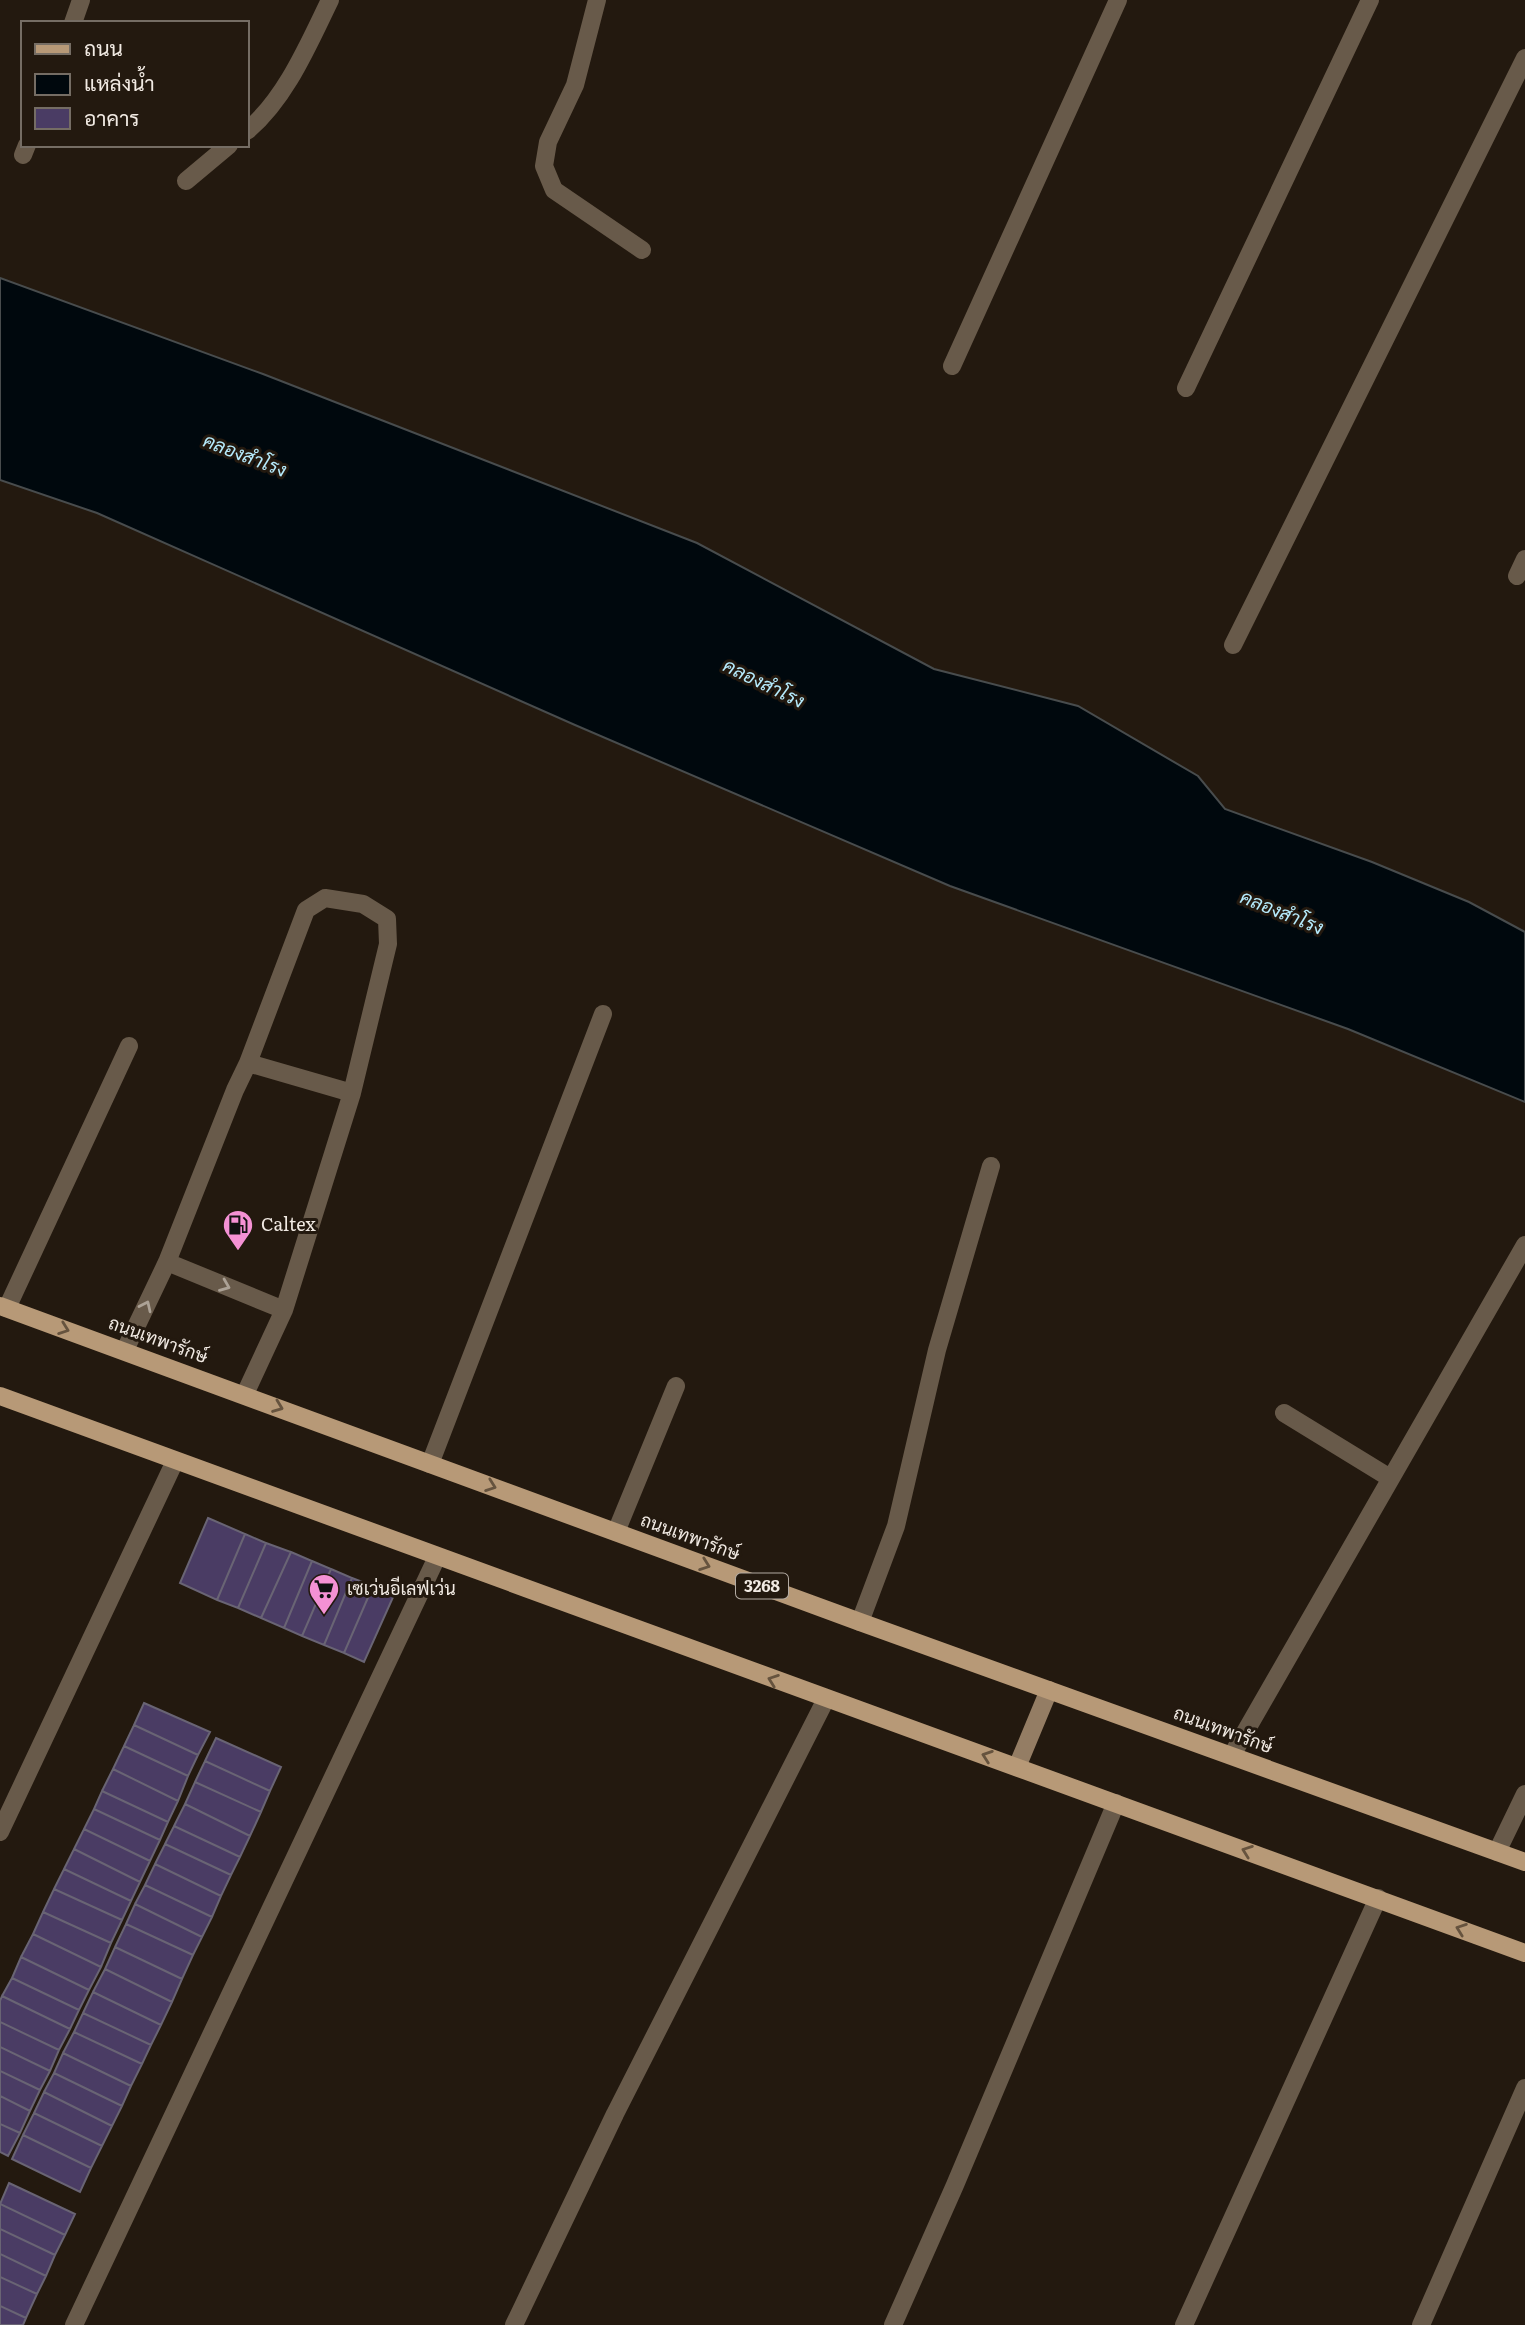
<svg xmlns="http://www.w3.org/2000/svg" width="1525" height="2325" viewBox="0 0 1525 2325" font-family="Literata,Sarabun,serif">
<rect width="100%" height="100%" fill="#23190f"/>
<!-- water -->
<path fill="#00080d" stroke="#484c4d" stroke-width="2" d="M0 278 263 374 697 543 934 669 1078 706 1198 776 1225 809 1372 862 1469 902 1525 932V1102L1348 1029 950 886 575 725 97 513 0 480Z"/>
<!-- building -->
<path fill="#4a3c64" stroke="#696474" stroke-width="2" d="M208 1518 245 1534 217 1600 180 1583Z
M245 1534 266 1543 238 1608 217 1600Z
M266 1543 291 1552 261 1618 238 1608Z
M291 1552 312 1561 284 1628 261 1618Z
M312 1561 331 1569 302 1636 284 1628Z
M331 1569 352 1578 324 1645 302 1636Z
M352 1578 373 1586 344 1653 324 1645Z
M373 1586 394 1595 364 1662 344 1653Z
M144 1703 210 1732 198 1755 134 1725Z
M134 1725 198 1755 188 1776 124 1746Z
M216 1738 281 1767 270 1791 205 1761Z
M124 1746 188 1776 178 1801 113 1769Z
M205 1761 270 1791 261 1812 195 1782Z
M113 1769 178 1801 168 1822 102 1791Z
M195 1782 261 1812 250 1836 185 1804Z
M102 1791 168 1822 160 1840 94 1809Z
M185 1804 250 1836 240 1857 174 1826Z
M94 1809 160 1840 150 1861 84 1829Z
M174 1826 240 1857 231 1875 165 1844Z
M84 1829 150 1861 140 1882 74 1849Z
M165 1844 231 1875 221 1896 155 1864Z
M74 1849 140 1882 131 1901 64 1869Z
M155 1864 221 1896 212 1917 145 1885Z
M64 1869 131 1901 122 1920 54 1889Z
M145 1885 212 1917 202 1937 135 1904Z
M54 1889 122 1920 111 1943 43 1912Z
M135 1904 202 1937 193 1955 126 1924Z
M43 1912 111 1943 101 1967 33 1934Z
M126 1924 193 1955 182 1979 115 1947Z
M33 1934 101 1967 89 1990 21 1957Z
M115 1947 182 1979 172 2002 105 1969Z
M21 1957 89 1990 79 2010 12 1978Z
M105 1969 172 2002 161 2025 93 1992Z
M12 1978 79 2010 70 2029 2 1996Z
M93 1992 161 2025 151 2045 83 2013Z
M2 1996 70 2029 59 2050 0 2022V2001Z
M83 2013 151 2045 142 2064 74 2032Z
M0 2022 59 2050 50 2071 0 2047Z
M74 2032 142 2064 131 2086 63 2053Z
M0 2047 50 2071 40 2090 0 2071Z
M63 2053 131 2086 122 2106 54 2073Z
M0 2071 40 2090 30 2111 0 2096Z
M54 2073 122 2106 112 2126 44 2092Z
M44 2092 112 2126 102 2146 34 2113Z
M0 2096 30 2111 20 2133 0 2124Z
M34 2113 102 2146 91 2168 23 2135Z
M0 2124 20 2133 8 2156 0 2152Z
M23 2135 91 2168 80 2192 12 2159Z
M9 2183 75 2214 65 2235 0 2204Z
M0 2204 65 2235 55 2255 0 2229Z
M0 2229 55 2255 46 2276 0 2254Z
M0 2254 46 2276 37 2294 0 2277Z
M0 2277 37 2294 26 2318 0 2306Z
M0 2306 26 2318 23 2325H0Z"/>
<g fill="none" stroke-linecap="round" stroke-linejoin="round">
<!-- service -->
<path stroke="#685a4a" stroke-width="18" d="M597 0 575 85 548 142 544 166 554 190 642 250
M952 366 1118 0
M1186 388 1370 0
M1233 645 1525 58
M248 1063 306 910 325 898 363 904 387 919 388 944 352 1093
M167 1262 284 1310
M7 1308 129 1046
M125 1350 167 1262 235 1090 248 1063 352 1093 284 1310 245 1394
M1284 1413 1390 1478
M430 1464 603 1014
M616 1532 676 1386
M860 1622 896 1526 937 1350 991 1166
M1232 1755 1525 1245"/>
<!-- minor -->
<path stroke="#685a4a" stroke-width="18" d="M73 23 81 0
M247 131C286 98 308 45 330 0
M23 155 27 145
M186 181 229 145
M1517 576 1525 559
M0 1832 175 1461
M1497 1852 1525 1794
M74 2325 437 1557
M514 2325 615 2114 826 1699
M893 2325 955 2185 1116 1803
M1184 2325 1378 1898
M1421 2325 1525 2088"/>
<!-- secondary -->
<path stroke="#947d64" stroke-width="18" d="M1017 1767 1049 1690"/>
<!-- primary -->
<path stroke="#b79977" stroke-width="18" d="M0 1306 860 1622 1525 1862
M0 1396 1525 1953"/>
</g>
<!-- one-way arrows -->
<defs><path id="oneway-chevron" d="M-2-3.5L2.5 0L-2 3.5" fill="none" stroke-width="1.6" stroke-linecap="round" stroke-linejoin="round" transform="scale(1.75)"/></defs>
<g stroke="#aca296">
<use href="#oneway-chevron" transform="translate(225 1286) rotate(22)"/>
<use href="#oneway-chevron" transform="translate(146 1306) rotate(-65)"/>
</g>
<g stroke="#66533e">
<use href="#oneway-chevron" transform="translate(64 1329) rotate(20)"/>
<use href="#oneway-chevron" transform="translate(278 1407) rotate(21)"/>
<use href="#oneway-chevron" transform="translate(491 1486) rotate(20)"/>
<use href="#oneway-chevron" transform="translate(705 1565) rotate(20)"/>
<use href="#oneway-chevron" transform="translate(773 1680) rotate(-160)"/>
<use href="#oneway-chevron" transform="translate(987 1756) rotate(-161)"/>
<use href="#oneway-chevron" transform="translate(1247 1851) rotate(-160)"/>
<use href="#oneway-chevron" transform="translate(1461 1929) rotate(-160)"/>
</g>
<!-- icons -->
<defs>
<g id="fuel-pin" transform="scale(1.575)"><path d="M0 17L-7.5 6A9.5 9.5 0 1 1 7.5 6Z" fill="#f491d4" stroke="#23190f"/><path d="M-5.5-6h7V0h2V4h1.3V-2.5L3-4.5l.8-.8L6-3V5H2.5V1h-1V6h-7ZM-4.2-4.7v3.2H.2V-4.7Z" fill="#111"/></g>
<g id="supermarket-pin" transform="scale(1.575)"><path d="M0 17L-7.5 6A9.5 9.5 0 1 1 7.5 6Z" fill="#f491d4" stroke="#23190f"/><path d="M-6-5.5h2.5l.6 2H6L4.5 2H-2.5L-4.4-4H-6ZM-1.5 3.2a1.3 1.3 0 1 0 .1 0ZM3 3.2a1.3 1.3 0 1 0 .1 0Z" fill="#111"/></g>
</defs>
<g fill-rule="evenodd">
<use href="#fuel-pin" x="238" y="1225"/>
<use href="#supermarket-pin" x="324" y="1589"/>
</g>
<g text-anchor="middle" stroke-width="6" stroke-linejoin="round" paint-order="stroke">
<!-- shield labels -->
<rect fill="#23190f" stroke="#b3aba3" stroke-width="2" x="736" y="1573.5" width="52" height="25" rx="5"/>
<g font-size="16" font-weight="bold" fill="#f1eae3">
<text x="762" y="1592">3268</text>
</g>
<!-- poi labels -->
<g font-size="18" fill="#f1eae3" stroke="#23190f" text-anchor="start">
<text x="261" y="1231">Caltex</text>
<text x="347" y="1595">เซเว่นอีเลฟเว่น</text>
</g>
<!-- street labels -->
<g font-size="18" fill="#f1eae3" stroke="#23190f">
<text transform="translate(158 1340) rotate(20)" y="6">ถนนเทพารักษ์</text>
<text transform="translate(690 1537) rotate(20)" y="6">ถนนเทพารักษ์</text>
<text transform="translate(1223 1730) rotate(20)" y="6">ถนนเทพารักษ์</text>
</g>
<!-- water labels -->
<g font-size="19" font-style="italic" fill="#b6ebfc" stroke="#23190f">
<text transform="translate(245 455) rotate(21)" y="7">คลองสำโรง</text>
<text transform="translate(764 683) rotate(26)" y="7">คลองสำโรง</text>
<text transform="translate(1282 912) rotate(22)" y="7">คลองสำโรง</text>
</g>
</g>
<!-- legend -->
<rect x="21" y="21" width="228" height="126" fill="#23190f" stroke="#756d64" stroke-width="2"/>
<rect x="35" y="44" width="35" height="10" fill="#b79977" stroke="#756d64" stroke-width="2"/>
<text x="84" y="56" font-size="21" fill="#f1eae3">ถนน</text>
<rect x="35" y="74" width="35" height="21" fill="#00080d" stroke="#756d64" stroke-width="2"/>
<text x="84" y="91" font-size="21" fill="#f1eae3">แหล่งน้ำ</text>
<rect x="35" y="108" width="35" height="21" fill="#4a3c64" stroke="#756d64" stroke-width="2"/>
<text x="84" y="126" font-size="21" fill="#f1eae3">อาคาร</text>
</svg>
